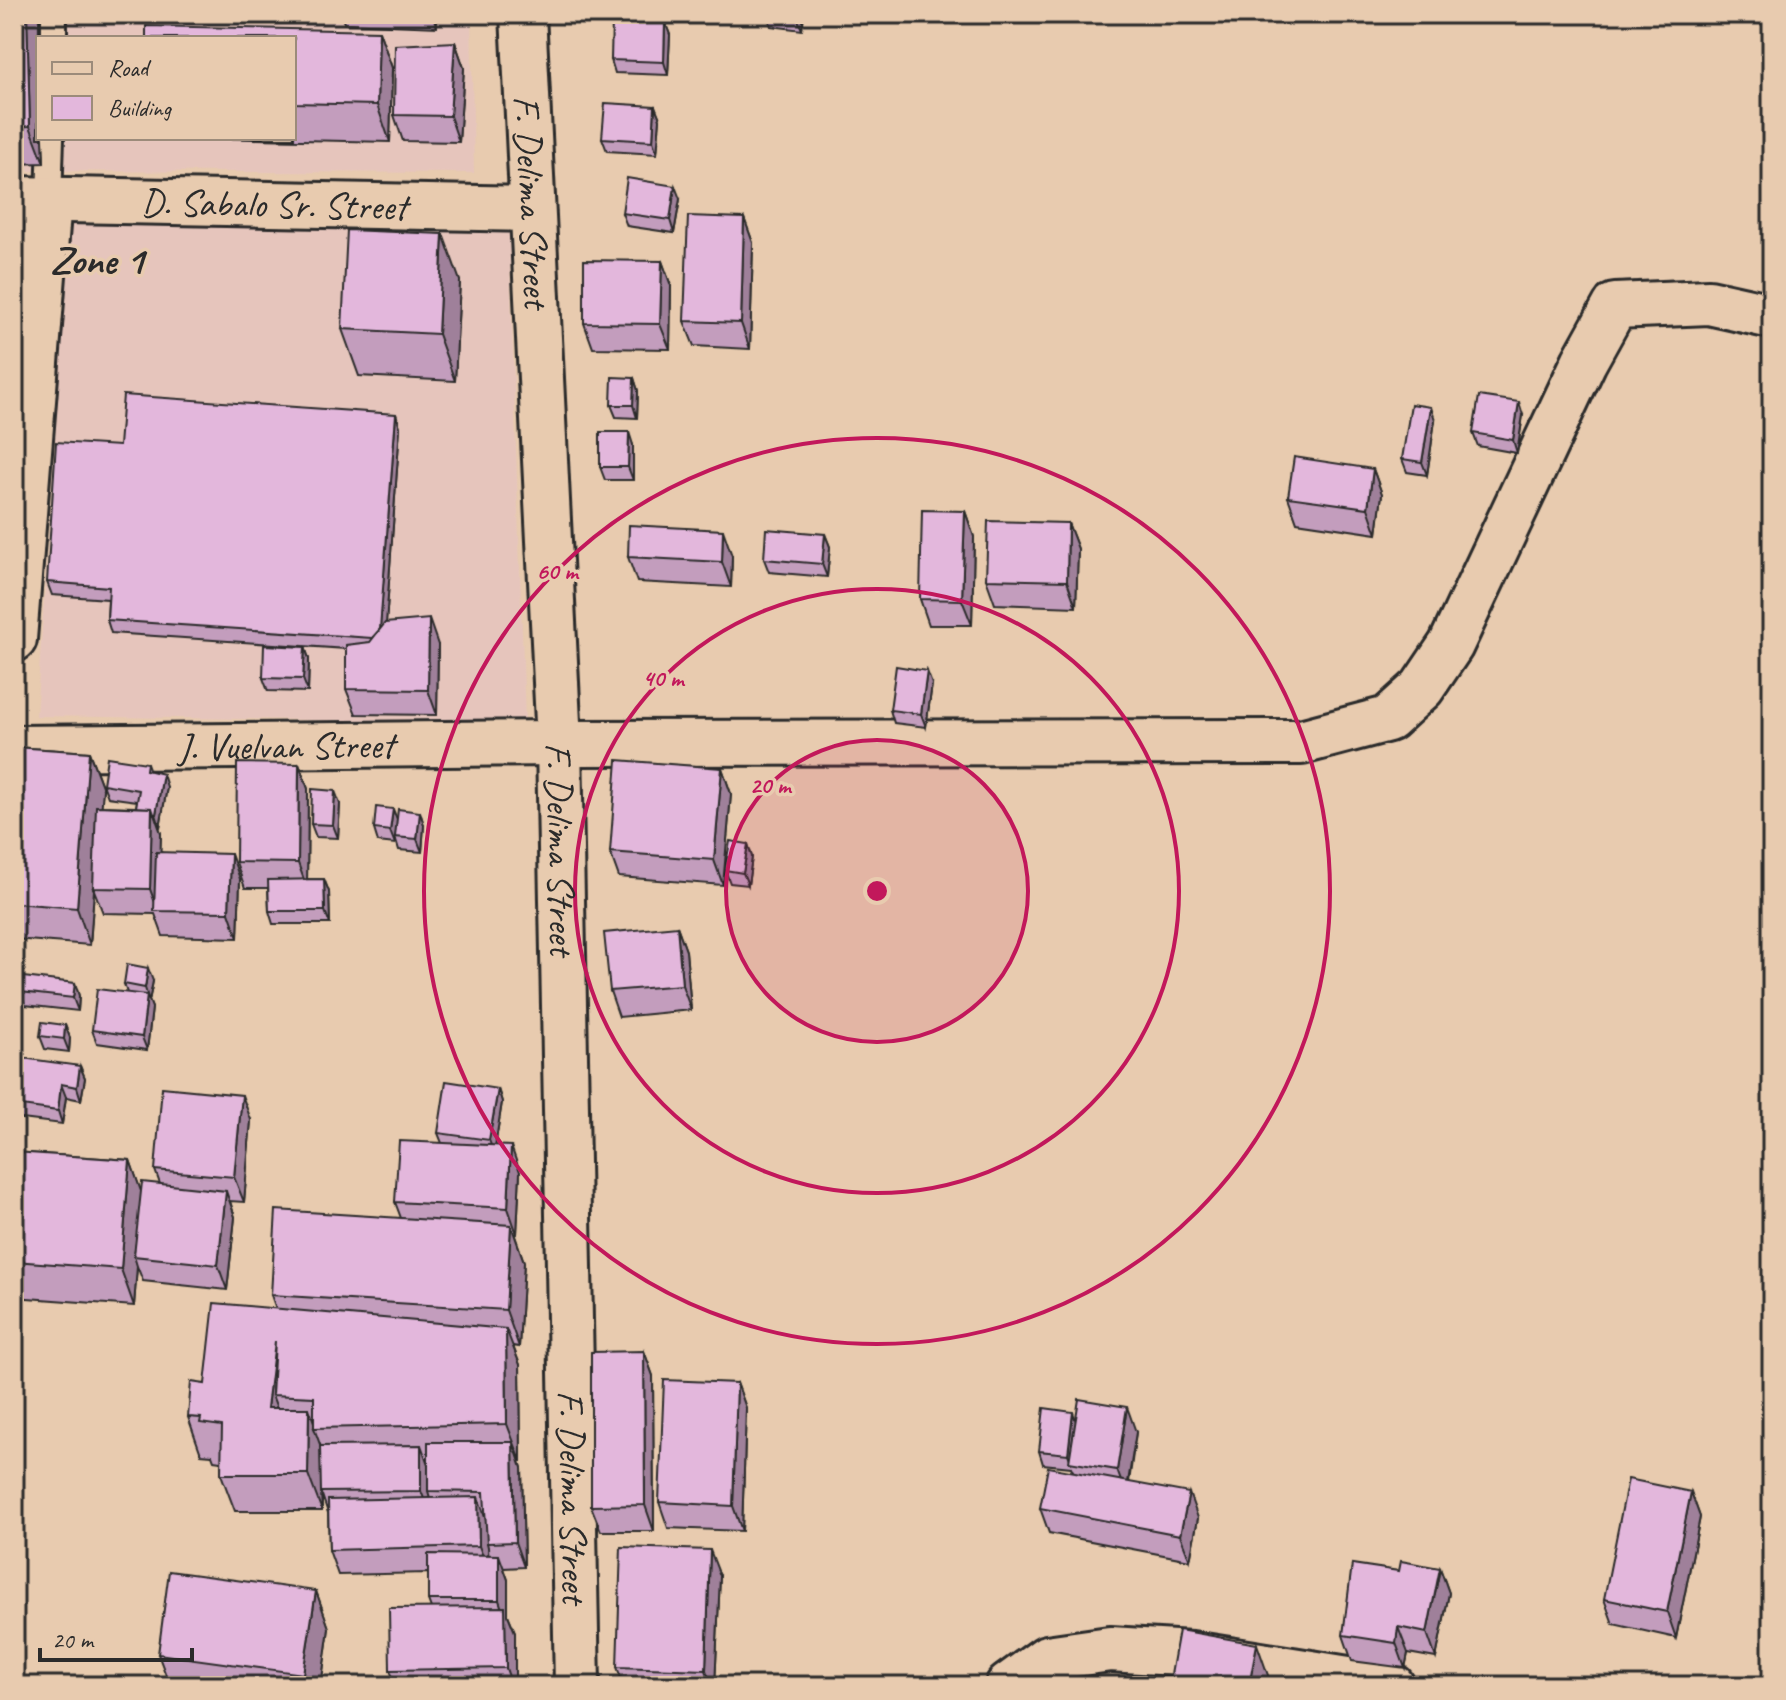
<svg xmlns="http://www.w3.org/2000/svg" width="1786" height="1700" viewBox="0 0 1786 1700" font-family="Caveat,sans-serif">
<rect width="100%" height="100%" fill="#e8cbaf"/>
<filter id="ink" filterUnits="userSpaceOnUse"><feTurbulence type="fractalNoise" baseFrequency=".0125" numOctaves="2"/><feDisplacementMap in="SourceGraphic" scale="16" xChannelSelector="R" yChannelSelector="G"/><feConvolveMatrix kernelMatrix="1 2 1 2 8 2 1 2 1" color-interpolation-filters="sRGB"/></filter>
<g filter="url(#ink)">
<!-- built -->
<path fill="#e6c5bc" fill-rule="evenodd" d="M14 14H471L474 173 14 171ZM38 38H294V138H38Z
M70 222 509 233 525 723 36 716Z"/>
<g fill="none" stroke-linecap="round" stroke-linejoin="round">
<!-- service casing -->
<g stroke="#2b2b2b" stroke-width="30">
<path id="service" d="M54 38V14
M49 200 51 138"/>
</g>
<!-- minor casing -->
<g stroke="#2b2b2b" stroke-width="50">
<g id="minor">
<path id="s1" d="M14 199 532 209"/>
<path d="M14 639 49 200"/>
<path id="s2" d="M14 748 559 743"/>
<path d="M1008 1686 1047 1658 1110 1649 1191 1654 1392 1686"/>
</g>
</g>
<!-- tertiary casing -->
<g stroke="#2b2b2b" stroke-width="50">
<g id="tertiary">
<path id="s3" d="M523 14 559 743 577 1686"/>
<path d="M559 743 1301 742 1388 719 1422 688 1451 645 1584 362 1615 306 1709 302 1772 316"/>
</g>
</g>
<!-- service -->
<use href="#service" stroke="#e8cbaf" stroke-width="24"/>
<!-- minor -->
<use href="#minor" stroke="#e8cbaf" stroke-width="44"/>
<!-- tertiary -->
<use href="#tertiary" stroke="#e8cbaf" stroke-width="44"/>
</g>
<!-- wall -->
<path fill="#c39dbd" stroke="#2b2b2b" stroke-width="2" d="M14 14H39L40 38H38L44 163 14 164Z
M341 14H437V27L344 23Z
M767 14H804L802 30 771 26Z
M665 22 670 35 668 75 615 73 611 60Z
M379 31 392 68 390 142 209 138H294V38Z
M455 42 464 68 459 142 403 141 394 115Z
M655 106 660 119 657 154 607 151 602 138Z
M680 199 674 233 627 226 622 213Z
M744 218 753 243 750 349 694 346 684 321Z
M662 261 671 286 670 349 593 348 584 323Z
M460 281 455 381 359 376 342 329Z
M634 378 638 391 637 418 616 417 611 405Z
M396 414 400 427 386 623 438 645 437 715 356 714 346 689V649L111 633 107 620 108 599 52 595 47 582 119 446Z
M1523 415 1517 453 1478 446 1473 433Z
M1435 420 1427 475 1407 472 1402 459Z
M633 445V480H605L600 467Z
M1373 469 1382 494 1377 534 1297 522 1288 497Z
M965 511 974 537 972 625H929L920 599Z
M1068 523 1078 549 1076 607 995 604 986 579Z
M825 534 830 547 827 577 769 572 764 559Z
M732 556 731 587 637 582 628 557Z
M305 647 309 659 308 692 268 691 263 678Z
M932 684 926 727 894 723 890 710Z
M14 747 89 752 103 789 101 806 136 807 137 801 108 797 103 784 147 763 150 771 167 787 160 827H159L161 833 160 852 240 879 238 938 163 936 155 914 103 913 94 890 90 945 14 939Z
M299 764 308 789 307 879H324L329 892 330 924H273L269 911 268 888H245L236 862Z
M722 768 731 794 723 885 619 877 610 852Z
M340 804 338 838 316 837 311 824Z
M420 812 424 825 422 852 399 850 396 840 395 844 378 842 374 829 397 819Z
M748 844 752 857 748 885 730 883 725 870Z
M677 926 686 951 691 1010 619 1017 610 991Z
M153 981 149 1001 152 1008 147 1050 97 1043 92 1030 127 993 124 984Z
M75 983 79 996 78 1011 25 1005 21 992Z
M65 1025 70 1038 69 1052 45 1049 40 1036Z
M14 1063 80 1066 85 1078 81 1100 66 1097 62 1124 14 1118Z
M498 1089 502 1102 495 1146 520 1172 517 1234 514 1233 524 1262 519 1347 513 1346 520 1365 521 1461H520L522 1468 524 1567 504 1568 508 1580V1615L515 1632V1686H396L390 1670 431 1608 428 1600V1573L338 1575 329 1550 328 1513 322 1495V1511H235L221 1474V1461L214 1460 212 1455 201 1454 188 1417 205 1384 276 1309 271 1295 401 1218 395 1202 442 1143 438 1133Z
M251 1120 244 1202 230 1201 235 1217 227 1290 143 1281 137 1266 134 1306 14 1297V1152L130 1160 141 1192 160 1184 155 1170Z
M644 1351 653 1376 654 1531H601L591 1506Z
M737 1383 746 1408 742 1531 668 1528 659 1502Z
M1076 1421 1136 1432 1129 1482 1198 1518 1190 1560 1049 1533 1040 1508 1073 1471 1071 1467 1043 1464 1039 1451Z
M1691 1492 1700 1517 1676 1638 1613 1624 1604 1599Z
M1440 1568 1449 1593 1436 1658 1408 1653 1405 1668 1352 1661 1343 1635 1399 1571Z
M720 1576 715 1686H624L617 1667Z
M316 1591 329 1628 321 1686H170L158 1654Z"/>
<!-- shaded-wall -->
<path fill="#9f809a" stroke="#2b2b2b" stroke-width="2" d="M27 14H39L38 138H43L44 163 30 126Z
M432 14H437V27Z
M798 14H804L802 30 797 17Z
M665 22 670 35 668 75 664 62Z
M379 31 392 68 390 142 377 105Z
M455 42 464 68 459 142 450 116Z
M655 106 660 119 657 154 653 141Z
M675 186 680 199 674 233 670 220Z
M744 218 753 243 750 349 741 323Z
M14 233 18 243 14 270Z
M443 234 460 281 455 381 438 334Z
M662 261 671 286 670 349 660 324Z
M634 378 638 391 637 418 633 405Z
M1519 402 1523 415 1517 453 1513 440Z
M1431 407 1435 420 1427 475 1422 462Z
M396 414 400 427 384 652 379 639Z
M629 432 633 445V480L628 467Z
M1373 469 1382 494 1377 534 1368 508Z
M965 511 974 537 972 625 962 600Z
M1068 523 1078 549 1076 607 1067 581Z
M723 530 732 556 731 587 722 562Z
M825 534 830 547 827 577 822 564Z
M429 619 438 645 437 715 428 690Z
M305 647 309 659 308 692 303 679Z
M927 671 932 684 926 727 921 714Z
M89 752 103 789 95 888H93L94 890 90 945 77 908Z
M299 764 308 789 307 888 298 863Z
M722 768 731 794 723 885 714 860Z
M163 774 167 787 160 827 156 814Z
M335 791 340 804 338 838 333 825Z
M152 808 161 833 159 911H158L150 889Z
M393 809 398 822 395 837V844L390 831Z
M420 812 424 825 422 852 417 839Z
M748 844 752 857 748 885 743 873Z
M231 854 240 879 238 938 229 912Z
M324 879 329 892 330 924 325 911Z
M677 926 686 951 691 1010 682 985Z
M148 968 153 981 149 1001 145 988Z
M75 983 79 996 78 1011 73 998Z
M147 995 152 1008 147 1050 142 1037Z
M65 1025 70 1038 69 1052 64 1039Z
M80 1066 85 1078 81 1100 77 1087Z
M61 1084 66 1097 62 1124 58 1111Z
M498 1089 502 1102 494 1153 489 1140Z
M242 1095 251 1120 244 1202 234 1177Z
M511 1146 520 1172 517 1234 508 1208Z
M130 1160 143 1197 134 1256 137 1266 134 1306 121 1269Z
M226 1191 235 1217 227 1290 218 1265Z
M511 1225 524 1262 519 1347 506 1310Z
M506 1329 520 1365 521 1461 507 1424Z
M275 1341 272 1395 283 1424 267 1408Z
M644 1351 653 1376 654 1531 645 1505Z
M737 1383 746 1408 742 1531 733 1506Z
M1127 1407 1136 1432 1126 1495 1117 1470Z
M309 1408 316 1428H314L322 1450 321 1492 322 1511 308 1474Z
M1073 1412 1077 1425 1071 1462 1068 1454Z
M513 1442 522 1468 524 1567 515 1542Z
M421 1445 430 1470 428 1491 430 1498 431 1516 421 1491Z
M1691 1492 1700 1517 1676 1638 1667 1612Z
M1189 1493 1198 1518 1190 1560 1180 1535Z
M478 1497 487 1522V1543L488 1547 489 1572 479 1546Z
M710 1550 720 1576 715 1686H712L706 1670Z
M499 1555 508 1580V1615L515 1632V1686H512L506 1668 505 1618 499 1600Z
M1440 1568 1449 1593 1436 1658 1427 1633Z
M316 1591 329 1628 321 1686H308L303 1674Z
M1398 1627 1408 1653 1405 1668 1396 1643Z
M1257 1644 1270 1681 1269 1686H1249Z"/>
<!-- building -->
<path fill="#e3b7dc" stroke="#2b2b2b" stroke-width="2" d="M14 14H27L30 126 14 127Z
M772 14H798L797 17Z
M612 20 665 22 664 62 611 60Z
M146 26 379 31 377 105 294 103V38H146Z
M455 42 450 116 394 115 395 45Z
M605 103 655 106 653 141 602 138Z
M627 178 675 186 670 220 622 213Z
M688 216 744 218 741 323 684 321Z
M347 230 443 234 438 334 342 329Z
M584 260 662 261 660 324 584 323Z
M612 377 634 378 633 405H611Z
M123 395 396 414 380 629 372 638 107 620 109 587 47 582 56 442 119 446Z
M1479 396 1519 402 1513 440 1473 433Z
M1411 404 1431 407 1422 462 1402 459Z
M600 432H629L628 467H600Z
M1294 457 1373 469 1368 508 1288 497Z
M922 510 965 511 962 600 920 599Z
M988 521 1068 523 1067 581 986 579Z
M629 525 723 530 722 562 628 557Z
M766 529 825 534 822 564 764 559Z
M429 619 428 690 346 689V645L370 642 385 623Z
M264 645 305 647 303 679 263 678Z
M896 666 927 671 921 714 890 710Z
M14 747 89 752 77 908 14 903Z
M107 757 147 763 146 770 163 774 156 814H154L152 808 136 807 139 790 103 784Z
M617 760 722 768 714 860 610 852Z
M237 763 299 764 298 863 236 862Z
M312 789 335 791 333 825 311 824Z
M96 806 152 808 150 889 93 888Z
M376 807 393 809 390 831 374 829Z
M398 809 420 812 417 839 395 837Z
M730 841 748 844 743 873 725 870Z
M156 852 231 854 229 912 154 911Z
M324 879 325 911H269L268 880Z
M677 926 682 985 610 991 604 933Z
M127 964 148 968 145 988 124 984Z
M23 977 75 983 73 998 21 992Z
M97 989 147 995 142 1037 92 1030Z
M42 1022 65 1025 64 1039 40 1036Z
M15 1057 80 1066 77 1087 61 1084 58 1111 14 1105Z
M446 1081 498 1089 489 1140 438 1133Z
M162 1087 242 1095 234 1177 155 1170Z
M399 1141 511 1146 508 1208 395 1202Z
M14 1152 130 1160 121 1269 14 1261Z
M142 1182 226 1191 218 1265 134 1256Z
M276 1210 511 1225 506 1310 271 1295Z
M214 1303 506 1329 507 1424 314 1428V1397L272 1395 275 1341 267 1408H309L308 1474H221L222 1426 200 1423 201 1418 188 1417 191 1382 205 1384Z
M644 1351 645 1505 591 1506V1352Z
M664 1380 737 1383 733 1506 659 1502Z
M1079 1399 1127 1407 1117 1470 1069 1462Z
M1044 1408 1073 1412 1068 1454 1039 1451Z
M428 1442H513L515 1542 487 1543 484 1492 428 1491Z
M421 1445V1491L321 1492 320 1446Z
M1048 1467 1189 1493 1180 1535 1040 1508Z
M1628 1479 1691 1492 1667 1612 1604 1599Z
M478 1497 479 1546 329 1550 328 1500Z
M621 1547 710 1550 706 1670 617 1667Z
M428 1554 499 1555V1600H428Z
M1401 1561 1440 1568 1427 1633 1398 1627 1396 1643 1343 1635 1352 1564 1399 1571Z
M169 1571 316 1591 303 1674 158 1654Z
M505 1607 506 1668 390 1670 389 1608Z
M1179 1630 1257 1644 1249 1686H1169Z"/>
</g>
<!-- distance rings -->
<circle cx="877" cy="891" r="151" fill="#c2185b" fill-opacity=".12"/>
<g fill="none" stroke="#c2185b" stroke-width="4">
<circle cx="877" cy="891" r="151"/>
<circle cx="877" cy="891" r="302"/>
<circle cx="877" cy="891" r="453"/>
</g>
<g text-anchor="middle" stroke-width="7" stroke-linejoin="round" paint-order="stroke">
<!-- street labels -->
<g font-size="38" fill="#2b2b2b" stroke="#e8cbaf">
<text dy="13" stroke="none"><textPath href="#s3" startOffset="188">F. Delima Street</textPath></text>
<text dy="13" stroke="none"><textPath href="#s1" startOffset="260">D. Sabalo Sr. Street</textPath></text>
<text dy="13" stroke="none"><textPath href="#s2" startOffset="272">J. Vuelvan Street</textPath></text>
<text dy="13" stroke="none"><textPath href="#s3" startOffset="836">F. Delima Street</textPath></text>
<text dy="13" stroke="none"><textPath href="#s3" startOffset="1484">F. Delima Street</textPath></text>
</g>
<!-- neighbourhood labels -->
<g font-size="40" font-weight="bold" fill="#2b2b2b" stroke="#e8cbaf">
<text x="97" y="273">Zone 1</text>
</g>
</g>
<circle cx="877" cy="891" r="12" fill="#c2185b" stroke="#e8cbaf" stroke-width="4"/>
<g font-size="24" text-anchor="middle" font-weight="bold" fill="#c2185b" stroke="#e8cbaf" stroke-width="7" stroke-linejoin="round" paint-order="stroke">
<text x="557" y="579">60 m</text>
<text x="663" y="686">40 m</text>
<text x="770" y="793">20 m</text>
</g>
<!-- margin -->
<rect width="1786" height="1700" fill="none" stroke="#e8cbaf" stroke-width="48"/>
<rect x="24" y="24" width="1738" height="1652" fill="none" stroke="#2b2b2b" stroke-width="3" filter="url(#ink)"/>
<!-- legend -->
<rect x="36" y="36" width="260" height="104" fill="#e8cbaf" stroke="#9c8b7a" stroke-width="2"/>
<rect x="52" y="62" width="40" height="12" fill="#e8cbaf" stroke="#9c8b7a" stroke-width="2"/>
<text x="108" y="76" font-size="24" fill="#2b2b2b">Road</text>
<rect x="52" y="96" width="40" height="24" fill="#e3b7dc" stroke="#9c8b7a" stroke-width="2"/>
<text x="108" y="116" font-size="24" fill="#2b2b2b">Building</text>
<!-- scale -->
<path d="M40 1648v12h152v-12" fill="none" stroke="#2b2b2b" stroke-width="4"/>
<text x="52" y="1648" font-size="24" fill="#2b2b2b" stroke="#e8cbaf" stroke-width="6" paint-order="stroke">20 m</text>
</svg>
